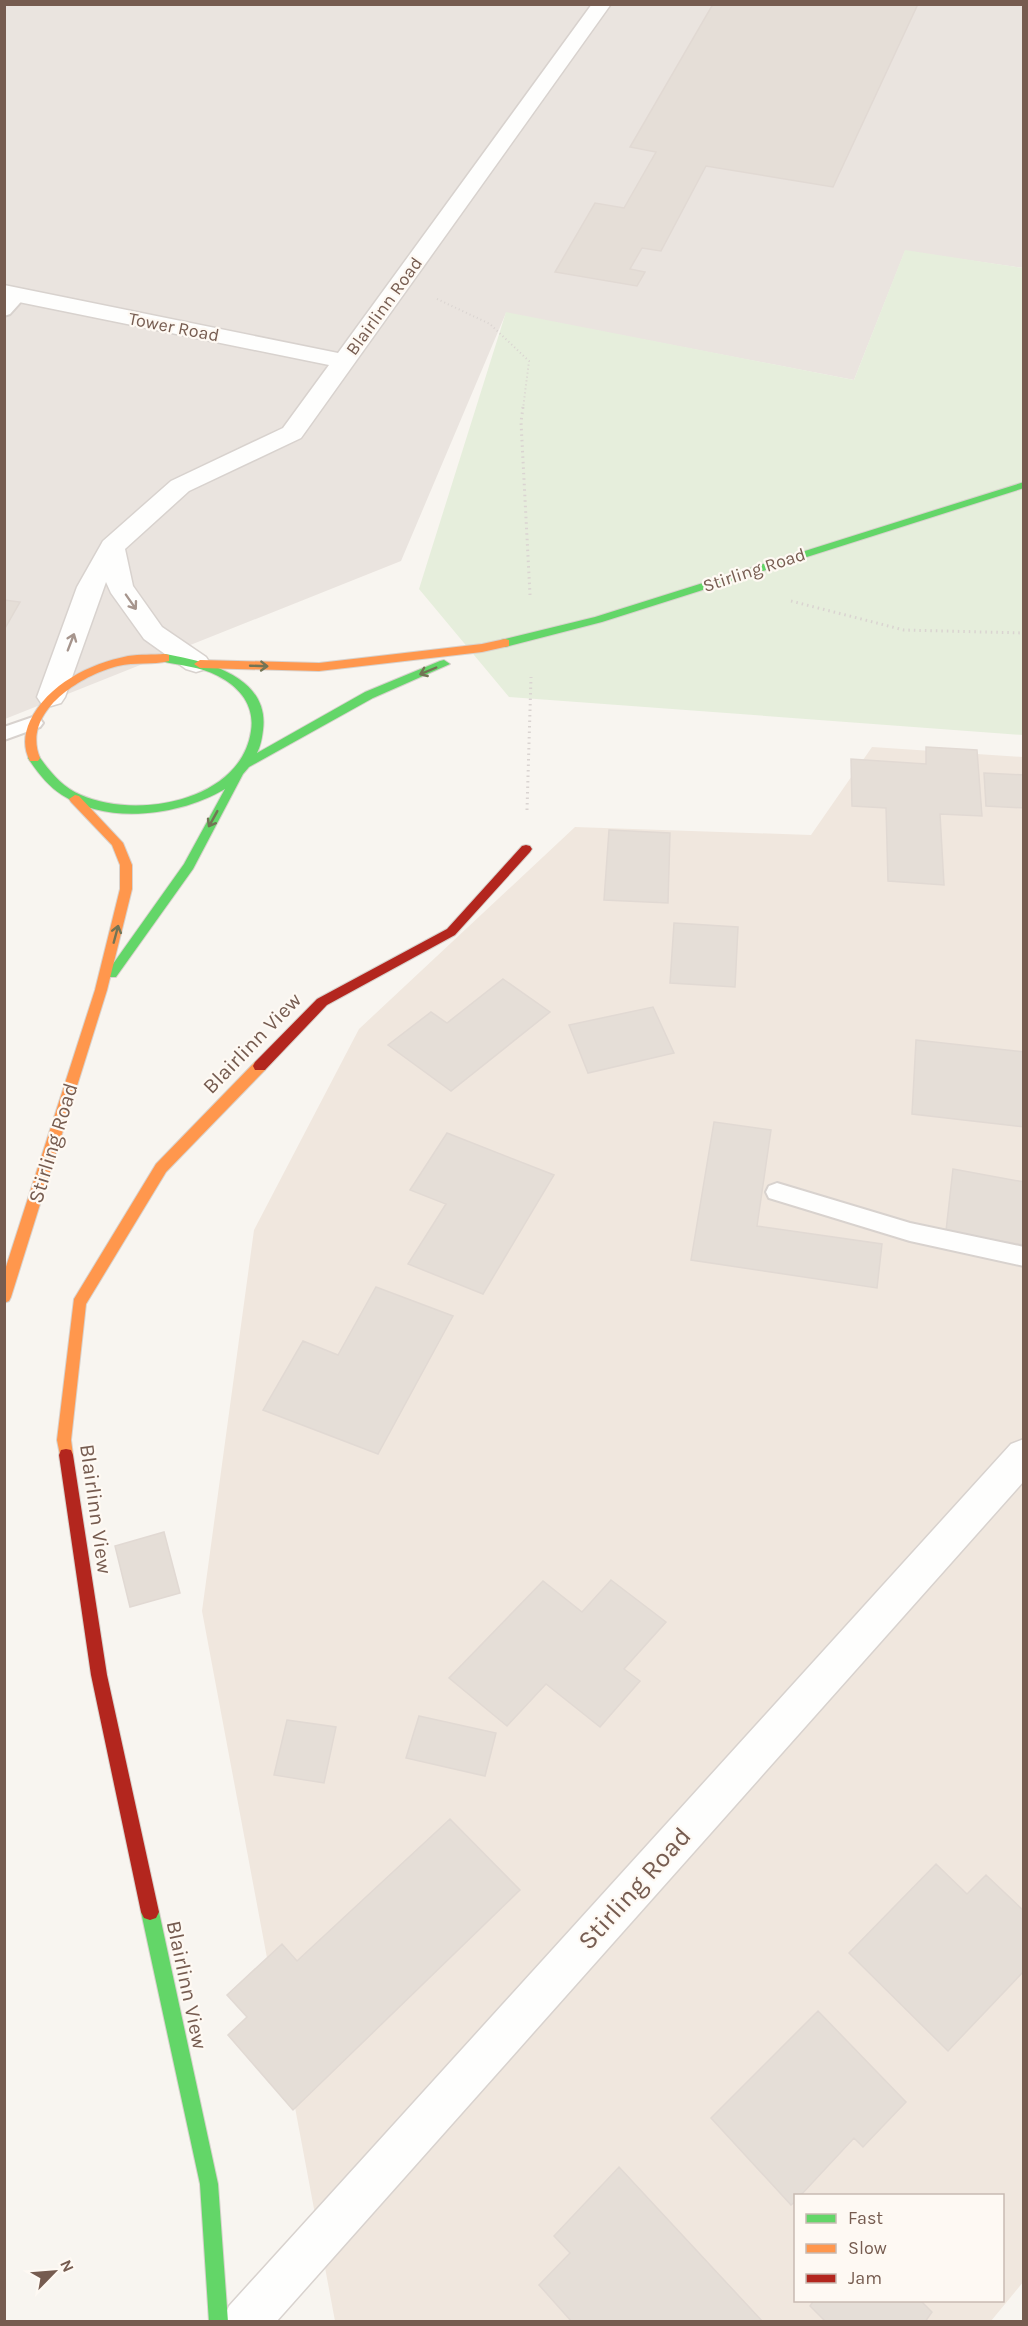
<svg xmlns="http://www.w3.org/2000/svg" width="1028" height="2326" viewBox="0 0 1028 2326" font-family="Karla,sans-serif">
<rect width="100%" height="100%" fill="#f8f5f0"/>
<!-- residential -->
<path fill="#f0e7de" fill-rule="evenodd" d="M872 747 1023 757 1024 2281 991 2321H335L202 1611 254 1230 359 1029 575 827 811 835ZM796 2196H1002V2300H796Z"/>
<!-- industrial -->
<path fill="#eae4df" d="M5 5H1023V268L905 251 854 380 506 313 401 561 5 719Z"/>
<!-- green -->
<path fill="#e6eedc" d="M905 250 1023 268V735L509 697 419 589 506 312 854 380Z"/>
<!-- building -->
<path fill="#e5ded7" stroke="#e1d9d3" stroke-width="1.5" d="M713 4H918L833 187 706 166 661 251 642 248 630 269 645 272 637 286 555 272 595 203 624 208 656 152 630 147Z
M4 600 20 602 4 630Z
M926 747 977 750 982 816 940 814 944 885 888 881 886 808 852 806 851 759 926 764Z
M984 773 1024 775V808L986 806Z
M609 830 670 833 668 903 604 900Z
M674 923 738 927 735 987 670 983Z
M503 979 550 1012 451 1091 388 1045 431 1012 447 1023Z
M653 1007 674 1053 588 1073 569 1025Z
M916 1040 1024 1052V1127L912 1114Z
M714 1122 771 1130 757 1226 882 1244 877 1288 691 1260Z
M447 1133 554 1175 483 1294 408 1264 446 1204 410 1190Z
M953 1169 1024 1182V1245L946 1231Z
M376 1287 453 1316 378 1454 263 1410 303 1341 338 1355Z
M164 1532 180 1593 130 1607 115 1546Z
M611 1580 666 1622 624 1669 640 1681 600 1727 546 1684 507 1726 449 1678 543 1581 582 1612Z
M419 1716 496 1733 485 1776 406 1758Z
M287 1720 336 1727 324 1783 274 1775Z
M450 1819 520 1890 293 2110 228 2035 247 2017 227 1995 282 1944 297 1961Z
M936 1864 967 1894 986 1875 1024 1911V1971L948 2051 849 1953Z
M818 2011 906 2102 863 2147 854 2138 800 2196H796V2201L791 2205 711 2118Z
M619 2167 763 2322H572L539 2285 570 2253 554 2236Z
M814 2300H920L932 2312 925 2322H826L810 2306Z"/>
<g fill="none" stroke-linecap="round" stroke-linejoin="round">
<!-- lane casing -->
<g stroke="#d8d2ce" stroke-width="4">
<path id="lane" d="M19 290 27 295 10 314 4 316V301L13 292Z
M33 717 40 719 43 723 40 727 4 740V727Z
M777 1183 910 1223 1024 1247V1266L910 1241 769 1198 766 1192 769 1186Z"/>
</g>
<!-- street casing -->
<g stroke="#d8d2ce" stroke-width="3">
<path id="street" d="M592 4H611L301 438 189 491 125 549 133 586 162 627 206 657 210 663 206 669 196 672 186 669 144 639 111 593 106 582 65 697 61 703 51 706 41 703 37 697 77 587 103 541 171 481 283 428 329 365 4 299V285L338 353Z
M1024 1439V1481L276 2322H222L229 2306 1011 1444Z"/>
</g>
<!-- fast casing -->
<g stroke="#d8d2cd" stroke-width="2">
<path id="fast" d="M1024 482V488L602 622 505 647 499 643 501 640 595 617Z
M165 654C205 661 270 676 263 730 262 738 261 745 257 753L365 692 440 661 444 660 450 664 373 698 249 767 243 774 193 869 116 977H108L106 974 108 971 184 864 225 789C179 816 108 825 62 795 48 786 37 772 28 758L30 755H38C50 772 62 787 81 795 137 820 241 801 251 731 255 706 240 687 218 676 200 666 180 666 161 661V655Z
M150 1904 156 1906 159 1912 218 2184 228 2322H209L200 2184 141 1912 144 1906Z"/>
</g>
<!-- slow casing -->
<g stroke="#d8d2cd" stroke-width="2">
<path id="slow" d="M505 639 509 640V646L482 652 319 671 200 668 194 664 200 660 319 663 482 644Z
M165 654 169 655V661C152 665 135 662 118 666 81 675 21 712 40 758L38 761H30C23 748 24 734 30 721 48 684 89 664 128 656 140 654 153 655 165 654Z
M75 795 79 796 123 843 132 865V889L107 990 11 1297 9 1301 4 1303V1273L95 990 120 889V865L112 845 71 802 69 799Z
M260 1061 265 1062 267 1066 265 1070 166 1172 86 1304 71 1440 73 1455 71 1460 66 1461 61 1460 57 1440 74 1299 156 1164 255 1062Z"/>
</g>
<!-- jam casing -->
<g stroke="#d8d2cd" stroke-width="2">
<path id="jam" d="M526 845 530 846 532 849 530 852 455 935 327 1005 265 1070H255L253 1066 255 1062 317 999 447 929 522 846Z
M66 1449 71 1450 73 1455 107 1675 159 1912 156 1918 150 1920 144 1918 141 1912 91 1675 59 1455 61 1450Z"/>
</g>
<!-- path-far1 -->
<path stroke="#dad4d1" stroke-width="2" stroke-dasharray="1 3" stroke-linecap="butt" d="M437 299 490 324 529 361 523 409"/>
<!-- path -->
<path stroke="#dad4d1" stroke-width="3" stroke-dasharray="1.5 4" stroke-linecap="butt" d="M523 407 521 422 530 595
M791 601 904 630 1024 633
M527 810 531 677"/>
<!-- lane -->
<use href="#lane" fill="#fefefd" fill-rule="evenodd"/>
<!-- street -->
<use href="#street" fill="#fefefd" fill-rule="evenodd"/>
<!-- fast -->
<use href="#fast" fill="#63d668" fill-rule="evenodd"/>
<!-- slow -->
<use href="#slow" fill="#ff974d" fill-rule="evenodd"/>
<!-- jam -->
<use href="#jam" fill="#b3261e" fill-rule="evenodd"/>
</g>
<!-- one-way arrows -->
<defs><path id="oneway-shaft" d="M-6 0H5M1.5-3L5.5 0L1.5 3" fill="none" stroke-width="1.6" stroke-linecap="round" stroke-linejoin="round" transform="scale(1.5)"/></defs>
<g stroke="#a6958d">
<use href="#oneway-shaft" transform="translate(131 602) rotate(55)"/>
<use href="#oneway-shaft" transform="translate(71 642) rotate(-69)"/>
</g>
<g stroke="#727455">
<use href="#oneway-shaft" transform="translate(259 666) rotate(2)"/>
<use href="#oneway-shaft" transform="translate(428 671) rotate(157)"/>
<use href="#oneway-shaft" transform="translate(213 819) rotate(119)"/>
<use href="#oneway-shaft" transform="translate(116 934) rotate(-75)"/>
</g>
<g text-anchor="middle" stroke-width="4.5" stroke-linejoin="round" paint-order="stroke">
<!-- far-street labels -->
<g font-size="18" fill="#765c50" stroke="#fef9f3">
<text transform="translate(384 306) rotate(-54)" y="6">Blairlinn Road</text>
<text transform="translate(174 327) rotate(11)" y="6">Tower Road</text>
<text transform="translate(754 570) rotate(-18)" y="6">Stirling Road</text>
</g>
<!-- street labels -->
<g font-size="21" fill="#765c50" stroke="#fef9f3">
<text transform="translate(252 1043) rotate(-46)" y="7">Blairlinn View</text>
<text transform="translate(53 1143) rotate(-73)" y="7">Stirling Road</text>
<text transform="translate(96 1509) rotate(82)" y="7">Blairlinn View</text>
<text transform="translate(187 1985) rotate(78)" y="7">Blairlinn View</text>
</g>
<!-- near-street labels -->
<g font-size="26" fill="#765c50" stroke="#fef9f3">
<text transform="translate(634 1888) rotate(-48)" y="9">Stirling Road</text>
</g>
</g>
<!-- border -->
<rect width="1028" height="2326" fill="none" stroke="#765c50" stroke-width="12"/>
<!-- legend -->
<rect x="794" y="2194" width="210" height="108" fill="#fef9f3" stroke="#c8bab2" stroke-width="1.5"/>
<rect x="806" y="2214" width="30" height="9" fill="#63d668" stroke="#c8bab2" stroke-width="1.5"/>
<text x="848" y="2224" font-size="18" fill="#765c50">Fast</text>
<rect x="806" y="2244" width="30" height="9" fill="#ff974d" stroke="#c8bab2" stroke-width="1.5"/>
<text x="848" y="2254" font-size="18" fill="#765c50">Slow</text>
<rect x="806" y="2274" width="30" height="9" fill="#b3261e" stroke="#c8bab2" stroke-width="1.5"/>
<text x="848" y="2284" font-size="18" fill="#765c50">Jam</text>
<!-- north arrow -->
<g transform="translate(54 2272) rotate(65)" stroke="#fef9f3" stroke-width="4.5" paint-order="stroke">
<path d="M0-4.5L10 22L0 15L-10 22Z" fill="#765c50"/>
<text y="-9" font-size="16" font-weight="bold" text-anchor="middle" fill="#765c50">N</text>
</g>
</svg>
